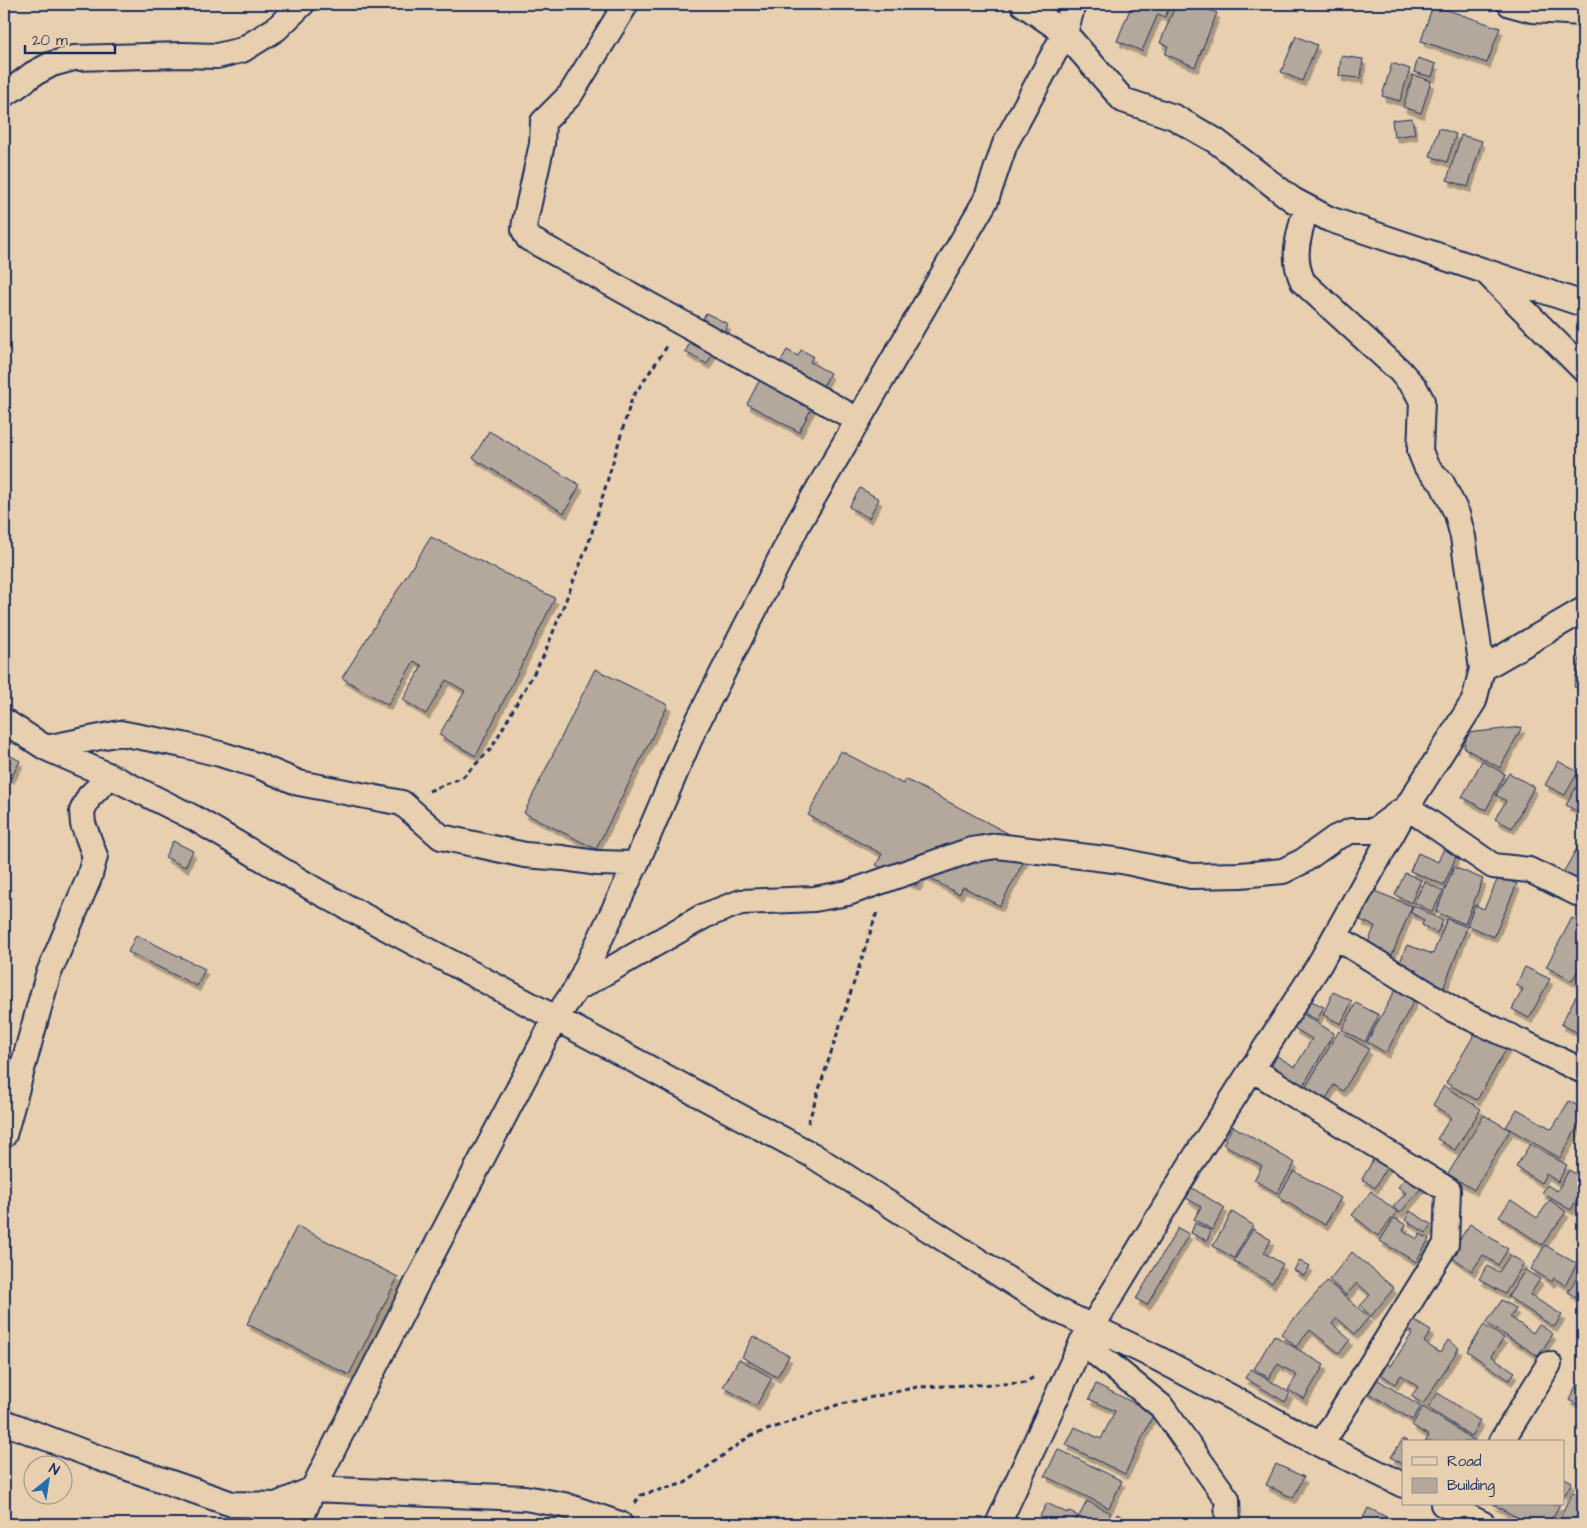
<svg xmlns="http://www.w3.org/2000/svg" width="1587" height="1528" viewBox="0 0 1587 1528" font-family="'Architects Daughter',sans-serif">
<defs>
<filter id="shadow"><feDropShadow dx="3" dy="5.5" stdDeviation="0" flood-color="#0004"/></filter>
</defs>
<rect width="100%" height="100%" fill="#e7cfaf"/>
<filter id="ink" filterUnits="userSpaceOnUse"><feTurbulence type="fractalNoise" baseFrequency=".02" numOctaves="2"/><feDisplacementMap in="SourceGraphic" scale="10" xChannelSelector="R" yChannelSelector="G"/><feConvolveMatrix kernelMatrix="1 2 1 2 8 2 1 2 1" color-interpolation-filters="sRGB"/></filter>
<g filter="url(#ink)">
<!-- building -->
<path fill="#b4a79b" stroke="#1b2f5e" filter="url(#shadow)" d="M1132 4H1171L1165 17 1158 14 1142 51 1117 41Z
M1176 4 1185 5 1186 4H1196L1217 13 1195 67 1165 54 1168 46 1160 43Z
M1433 5 1500 28 1487 63 1421 41Z
M1296 36 1317 45 1302 81 1281 72Z
M1341 56 1363 59 1361 78 1339 76Z
M1418 58 1436 64 1432 77 1414 72Z
M1392 63 1410 69 1400 101 1382 96Z
M1413 75 1431 81 1421 113 1403 107Z
M1412 118 1415 134 1394 137 1392 120Z
M1439 128 1456 134 1447 162 1430 156Z
M1461 135 1482 141 1468 187 1447 180Z
M706 313 728 324 707 364 685 352Z
M787 350 798 356 801 350 813 356 810 362 830 373 799 432 747 404 769 362 778 366Z
M489 431 580 485 564 513 473 458Z
M860 488 879 499 869 518 849 507Z
M431 537 555 598 476 756 439 735 465 691 446 680 426 714 403 700 422 666 414 661 388 705 342 678Z
M1582 645H1583V689L1574 687Z
M595 669 668 705 596 849 524 813Z
M1522 727 1500 768 1464 748 1467 733Z
M841 751 903 784 905 779 1032 846 1000 906 963 887 959 894 923 875 917 886 876 865 882 854 808 815Z
M4 752 20 761 11 778 4 774Z
M1482 761 1505 774 1486 810 1462 797Z
M1558 761 1578 772 1565 795 1545 785Z
M1509 773 1534 787 1512 828 1495 819 1506 801 1496 795Z
M1582 777H1583V815L1566 805Z
M173 841 193 851 185 867 165 857Z
M1581 841 1583 843V892L1559 880Z
M1445 846 1458 852 1444 885 1410 871 1418 853 1438 862Z
M1454 867 1483 879 1465 924 1436 912Z
M1405 873 1421 880 1411 903 1395 895Z
M1499 876 1517 884 1494 937 1467 925 1475 905 1484 909Z
M1425 882 1443 891 1432 912 1414 902Z
M1372 890 1412 906 1392 955 1367 945 1375 926 1360 920Z
M1414 905 1443 921 1437 933 1422 925 1424 920 1410 912Z
M1572 918 1583 924V960L1572 981 1546 967Z
M1447 919 1467 927 1444 987 1397 969 1407 945 1433 954Z
M136 935 205 969 197 986 128 952Z
M1525 967 1550 979 1529 1018 1512 1009 1523 989 1516 985Z
M1398 985 1417 995 1386 1053 1367 1042Z
M1333 992 1352 1001 1341 1024 1323 1015Z
M1576 996 1583 1000V1024L1578 1033 1561 1024Z
M1309 1000 1324 1007 1317 1020 1302 1012Z
M1356 1003 1379 1015 1365 1042 1342 1030Z
M1303 1014 1334 1033 1303 1086 1271 1067 1277 1056 1295 1067 1312 1039 1294 1028Z
M1478 1028 1508 1046 1477 1100 1446 1083Z
M1339 1031 1369 1049 1343 1091 1334 1085 1324 1102 1304 1090Z
M1444 1086 1481 1109 1455 1150 1437 1139 1451 1117 1433 1105Z
M1569 1101 1583 1109V1117L1560 1158 1506 1127 1517 1109 1552 1129Z
M1484 1115 1510 1130 1474 1190 1448 1174Z
M1233 1126 1295 1163 1277 1193 1254 1180 1262 1166 1223 1144Z
M1530 1144 1567 1165 1558 1182 1546 1174 1541 1183 1516 1167Z
M1376 1155 1389 1163 1375 1188 1362 1179Z
M1569 1170 1583 1178V1188L1571 1210 1542 1193 1547 1185 1557 1191Z
M1294 1171 1341 1198 1325 1225 1278 1197Z
M1409 1175 1422 1187 1400 1213 1393 1207 1406 1193 1398 1187Z
M1192 1188 1225 1208 1212 1230 1194 1219 1201 1207 1186 1198Z
M1371 1191 1397 1212 1378 1236 1352 1215Z
M1511 1200 1537 1218 1550 1200 1566 1212 1542 1245 1499 1216Z
M1410 1211 1432 1225 1426 1233 1405 1220Z
M1232 1212 1253 1225 1234 1258 1213 1246Z
M1394 1218 1406 1225 1403 1230 1417 1239 1420 1234 1429 1239 1416 1262 1380 1241Z
M1195 1223 1211 1231 1207 1241 1191 1233Z
M1470 1224 1508 1249 1498 1265 1483 1255 1472 1271 1449 1255Z
M297 1226 398 1277 349 1375 247 1324Z
M1178 1228 1189 1234 1147 1305 1136 1299Z
M1253 1229 1271 1240 1264 1253 1283 1264 1272 1283 1234 1261Z
M1545 1245 1577 1264 1565 1285 1554 1278 1552 1282 1531 1269Z
M1352 1252 1394 1288 1371 1316 1360 1306 1370 1295 1357 1283 1346 1295 1329 1280Z
M1510 1255 1524 1263 1505 1294 1479 1279 1487 1266 1499 1272Z
M1300 1260 1310 1266 1304 1276 1294 1270Z
M1583 1267V1303L1568 1292Z
M1525 1270 1540 1279 1530 1295 1562 1315 1554 1327 1508 1297Z
M1327 1281 1369 1317 1355 1334 1337 1318 1332 1324 1350 1340 1339 1353 1310 1330 1296 1347 1281 1334Z
M1502 1300 1516 1309 1510 1317 1533 1333 1539 1324 1553 1334 1538 1356 1486 1323Z
M1408 1317 1431 1331 1424 1342 1440 1353 1448 1340 1459 1348 1423 1404 1411 1396 1418 1387 1401 1375 1395 1384 1378 1372 1384 1362 1391 1366 1413 1332 1403 1325Z
M1484 1325 1504 1338 1491 1356 1515 1372 1509 1380 1467 1351Z
M1274 1335 1324 1365 1304 1399 1288 1390 1297 1375 1278 1364 1269 1378 1254 1369Z
M753 1336 789 1356 777 1377 742 1357Z
M739 1359 772 1378 756 1406 723 1387Z
M1251 1369 1290 1393 1285 1402 1245 1378Z
M1369 1374 1421 1407 1412 1420 1361 1388Z
M1096 1384 1154 1413 1125 1474 1066 1445 1075 1427 1101 1439 1115 1411 1089 1399Z
M1577 1384 1583 1387V1408L1569 1400Z
M1438 1393 1480 1421 1471 1436 1428 1408Z
M1423 1407 1477 1442H1425L1429 1436 1412 1425Z
M1403 1439 1408 1442H1403V1465L1391 1457Z
M1058 1449 1122 1481 1109 1508 1045 1476Z
M1276 1464 1304 1477 1293 1498 1266 1485Z
M1563 1477 1572 1482 1563 1498Z
M1573 1492 1583 1497V1502L1574 1522 1579 1524H1557Z
M1087 1501 1111 1513 1106 1524H1075Z
M1047 1503 1067 1513 1068 1511 1078 1516 1073 1524H1051L1039 1518Z
M1492 1504H1560L1549 1524H1530Z
M1368 1508 1401 1524H1360Z
M1117 1514 1137 1524H1112Z"/>
<g fill="none" stroke-linecap="round" stroke-linejoin="round">
<!-- minor casing -->
<g stroke="#1b2f5e" stroke-width="28">
<path id="minor" d="M626 4 570 95 543 122 542 144 525 221 524 230 528 238 858 420
M1023 4 1065 33 1123 100 1174 117 1216 141 1293 200 1329 219 1583 304
M1510 4 1532 10 1583 13
M4 94 13 89 33 74 52 64 74 58 183 55 217 56 242 50 276 29 302 4
M1489 275 1583 369
M1482 669 1583 610
M4 721 46 748 110 776 194 818 317 891 812 1155 1051 1307 1157 1358 1321 1445 1403 1485
M46 748 120 733 183 745 220 754 256 765 299 783 402 803 441 837 525 855 563 858 597 863 636 864
M1407 807 1493 866 1529 870 1583 896
M1336 937 1454 1010 1583 1071
M576 989 704 916 741 902 814 899 848 893 971 850 997 846 1122 861 1191 876 1241 875 1283 871 1303 861 1335 838 1351 831H1374L1401 811
M1252 1069 1448 1190 1446 1244 1321 1445
M4 1135 48 975 89 878 95 856 83 824 82 811 89 797 110 776
M1082 1342 1161 1406 1227 1499 1228 1524
M4 1422 99 1458 232 1504 276 1505 313 1489 525 1498 564 1505 620 1524
M1501 1442 1549 1364
M1443 1504 1483 1524
M260 1524 291 1504
M299 1524 313 1489 417 1283 555 1019 576 989 636 864 694 729 798 524 986 200 1005 144 1065 33 1073 4
M998 1524 1082 1342 1092 1327 1194 1159 1319 965 1407 807 1474 701 1482 669 1463 537 1457 514 1442 483 1426 466 1420 451 1422 401 1415 388 1399 370 1303 282C1290 255 1300 234 1306 207"/>
</g>
<!-- path -->
<path stroke="#1b2f5e" stroke-width="3" stroke-dasharray="5 4" stroke-linecap="butt" d="M429 791 463 777 491 749 544 655 589 542 632 398 668 345
M808 1123 877 912
M635 1503 641 1495 685 1483 750 1436 837 1405 917 1387 1025 1383 1035 1376"/>
<!-- minor -->
<use href="#minor" stroke="#e7cfaf" stroke-width="24"/>
</g>
</g>
<!-- margin -->
<rect width="1587" height="1528" fill="none" stroke="#e7cfaf" stroke-width="20"/>
<rect x="10" y="10" width="1567" height="1508" fill="none" stroke="#1b2f5e" stroke-width="2" filter="url(#ink)"/>
<!-- legend -->
<rect x="1402" y="1440" width="162" height="65" fill="#e7cfaf" stroke="#958f8f"/>
<rect x="1412" y="1457" width="25" height="8" fill="#e7cfaf" stroke="#958f8f"/>
<text x="1447" y="1466" font-size="15" fill="#1b2f5e">Road</text>
<rect x="1412" y="1478" width="25" height="15" fill="#b4a79b" stroke="#958f8f"/>
<text x="1447" y="1490" font-size="15" fill="#1b2f5e">Building</text>
<!-- north arrow -->
<g transform="translate(48 1480) rotate(30)"><circle r="24" fill="#e7cfaf" stroke="#958f8f"/>
<path d="M0-4L9 19L0 12L-9 19Z" fill="#1f6fb2"/>
<text y="-8" font-size="14" font-weight="bold" text-anchor="middle" fill="#1b2f5e">N</text>
</g>
<!-- scale -->
<path d="M25 45v8h90v-8" fill="none" stroke="#1b2f5e" stroke-width="2.5"/>
<text x="32" y="45" font-size="15" fill="#1b2f5e" stroke="#e7cfaf" stroke-width="4" paint-order="stroke">20 m</text>
</svg>
